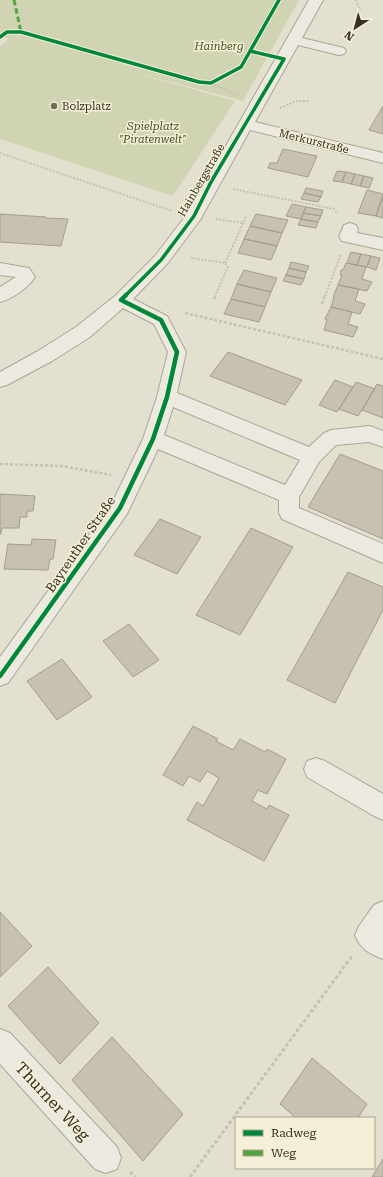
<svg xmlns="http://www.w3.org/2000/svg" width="383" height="1177" viewBox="0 0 383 1177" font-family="'Roboto Serif',serif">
<rect width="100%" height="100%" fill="#e4e0cf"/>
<!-- green -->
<path fill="#d0d4b2" d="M0 0H299L243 101 125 70 235 101 173 196 0 139V46L9 39 3 37 0 40Z"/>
<!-- building -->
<path fill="#c8c0b0" stroke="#a49c8e" d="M383 106V134L369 130Z
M283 149 317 156 308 177 268 168 270 163H277Z
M337 171 346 172 342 182 333 181Z
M346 172 355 174 351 184 342 182Z
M355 174 364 176 360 186 351 184Z
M364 176 373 178 369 188 360 186Z
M306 188 323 191 321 197 304 193Z
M367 190 383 194 376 216 358 213Z
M304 193 321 197 318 202 301 199Z
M383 197V218L376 216Z
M292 204 306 207 301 219 286 216Z
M306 207 323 210 321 216 303 213Z
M303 213 321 216 318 222 301 219Z
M0 214 46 217V218L68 219 61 246 0 242Z
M256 214 288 220 282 233 250 226Z
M301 219 318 222 316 228 298 225Z
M250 226 282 233 277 246 244 239Z
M244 239 277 246 271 260 238 253Z
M351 252 361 254 357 265 347 263Z
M361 254 371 256 367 267 357 265Z
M371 256 380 258 376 270 367 267Z
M291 262 309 266 306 272 289 268Z
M346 263 366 267 362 279 372 282 367 291 338 285 342 275H340L341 270H343Z
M289 268 306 272 304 279 286 275Z
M244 270 277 278 271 292 237 284Z
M286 275 304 279 301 285 283 281Z
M237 284 271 292 265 307 231 299Z
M338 285 359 289 355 301 365 304 360 314 331 307 334 297H333Z
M231 299 265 307 259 322 224 314Z
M331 307 352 312 348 324 358 327 353 337 324 330 327 320 325 319Z
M228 352 302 380 285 405 210 376Z
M335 380 353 387 337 412 319 405Z
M356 382 375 389 358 416 339 409Z
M377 384 383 386V418L362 410Z
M340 454 383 471V539L308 507Z
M0 494 35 496 33 511H27V517H20L19 528H2L1 534H0Z
M160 519 201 537 177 574 134 555Z
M251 528 293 547 240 635 196 615Z
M32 539 56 540 53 559H50L48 570 4 569 8 544 31 545Z
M348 572 383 587V610L335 703 287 680Z
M129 624 159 660 133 677 103 641Z
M62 659 92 697 57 720 27 681Z
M193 726 218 739 216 741 233 750 240 739 265 752 267 749 286 759 267 794 258 790 252 801 267 809 269 805 289 815 264 861 187 820 197 802 203 806 219 778 207 771 200 782 189 776 183 786 163 775Z
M0 912 32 946 0 977Z
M48 967 99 1023 60 1064 8 1006Z
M112 1037 183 1114 143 1161 72 1080Z
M312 1058 367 1104 358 1118H296L280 1104Z
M383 1159V1177H372Z"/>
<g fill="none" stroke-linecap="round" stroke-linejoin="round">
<!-- minor casing -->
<g stroke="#a9a598" stroke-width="2">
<path id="minor" d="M309 0H323L302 38 344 48 346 51 344 54 339 55 298 45 255 122 383 153V163L250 130 200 220 167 264 133 299 167 316 186 352 177 393 309 447 324 433 331 430 370 426 383 431V447L369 442 336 445 319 462 299 497V508L383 544V563L282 519 279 513V500L158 449 127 514 8 683 0 686V657L112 503 143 439 157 397 168 352 154 324 123 308 90 337 52 361 7 385 0 387V372L38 351 76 327 115 296 155 256 187 214ZM173 407 300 460 285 485 164 435Z
M350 223 356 225 358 229 357 233 383 238V250L342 241 339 237 344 225Z
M0 263 29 268 35 277C28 288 12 299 0 302V287L16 277 0 275Z
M316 758 325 761 383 794V820L374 816 307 777 304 769 307 761Z
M383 901V959C370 954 360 949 355 935L359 926 374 905Z
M0 1029 10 1033 117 1147 121 1158 117 1169 106 1173 95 1169 0 1064Z"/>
</g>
<!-- path-far2 -->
<path stroke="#c5c1b7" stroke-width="2" stroke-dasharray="2 1.5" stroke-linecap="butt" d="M356 0 360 11
M211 83 238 96
M280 108 296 101H310
M0 153 172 211
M233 189 334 209 338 214
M216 219 244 223
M191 258 225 263 228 267 215 296
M225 263 247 215
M325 296 341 254"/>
<!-- path-far1 -->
<path stroke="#c5c1b7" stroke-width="2.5" stroke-dasharray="3 2" stroke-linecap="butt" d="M214 299 216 295
M322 304 325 295
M185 313 383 359
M0 464 62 466 111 475"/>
<!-- path -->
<path stroke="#c5c1b7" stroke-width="3" stroke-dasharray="3.5 2.5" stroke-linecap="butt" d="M130 1172 136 1177
M190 1177 352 956"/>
<!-- minor -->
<use href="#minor" fill="#eceae0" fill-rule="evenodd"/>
<!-- quiet -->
<path stroke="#53a441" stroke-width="3" stroke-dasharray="5.5 3" stroke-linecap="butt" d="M14 0 21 32"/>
<!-- cycleway-far1 casing -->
<g stroke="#f4efd6" stroke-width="5.5">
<path id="cycleway-far1" d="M0 37 7 32H21L199 82 211 83 241 67 279 0
M125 296 161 260 194 216 211 182 284 59 250 51"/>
</g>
<!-- cycleway casing -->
<g stroke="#f4efd6" stroke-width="7">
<path id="cycleway" d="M0 676 120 508 153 439 167 397 177 352 161 320 121 300 126 295"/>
</g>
<!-- cycleway-far1 -->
<use href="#cycleway-far1" stroke="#00873e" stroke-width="3.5"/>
<!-- cycleway -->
<use href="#cycleway" stroke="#00873e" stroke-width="4.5"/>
</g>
<!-- markers -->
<circle fill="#746d5d" stroke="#f4efd6" stroke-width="1.5" cx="54" cy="106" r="4"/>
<g text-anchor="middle" stroke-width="3" stroke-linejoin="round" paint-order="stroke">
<!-- far-park labels -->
<g font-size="11" font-style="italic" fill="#435427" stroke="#f4efd6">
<text x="219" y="50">Hainberg</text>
<text x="153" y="130">Spielplatz<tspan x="153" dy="13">"Piratenwelt"</tspan></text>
</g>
<!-- far-poi labels -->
<g font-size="11" fill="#382f20" stroke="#f4efd6" text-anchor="start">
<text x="62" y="110">Bolzplatz</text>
</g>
<!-- far-street labels -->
<g font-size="11" fill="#382f20" stroke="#f4efd6">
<text transform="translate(314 141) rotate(14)" y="4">Merkurstraße</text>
<text transform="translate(201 180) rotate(-60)" y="4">Hainbergstraße</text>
</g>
<!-- street labels -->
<g font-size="13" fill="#382f20" stroke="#f4efd6">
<text transform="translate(80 544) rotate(-56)" y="5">Bayreuther Straße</text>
</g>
<!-- near-street labels -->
<g font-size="16" fill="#382f20" stroke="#f4efd6">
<text transform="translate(53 1101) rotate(47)" y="6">Thurner Weg</text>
</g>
</g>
<!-- legend -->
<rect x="235" y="1117" width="140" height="52" fill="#f4efd6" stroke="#a9a28d"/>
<rect x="243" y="1130" width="20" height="6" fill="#00873e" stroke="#a9a28d"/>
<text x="271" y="1137" font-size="12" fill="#382f20">Radweg</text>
<rect x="243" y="1150" width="20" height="6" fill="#53a441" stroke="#a9a28d"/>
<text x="271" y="1157" font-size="12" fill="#382f20">Weg</text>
<!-- north arrow -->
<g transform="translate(355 28) rotate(216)" stroke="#f4efd6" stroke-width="3" paint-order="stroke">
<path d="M0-3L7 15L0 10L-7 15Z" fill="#382f20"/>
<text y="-6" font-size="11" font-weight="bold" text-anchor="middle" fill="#382f20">N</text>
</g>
</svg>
